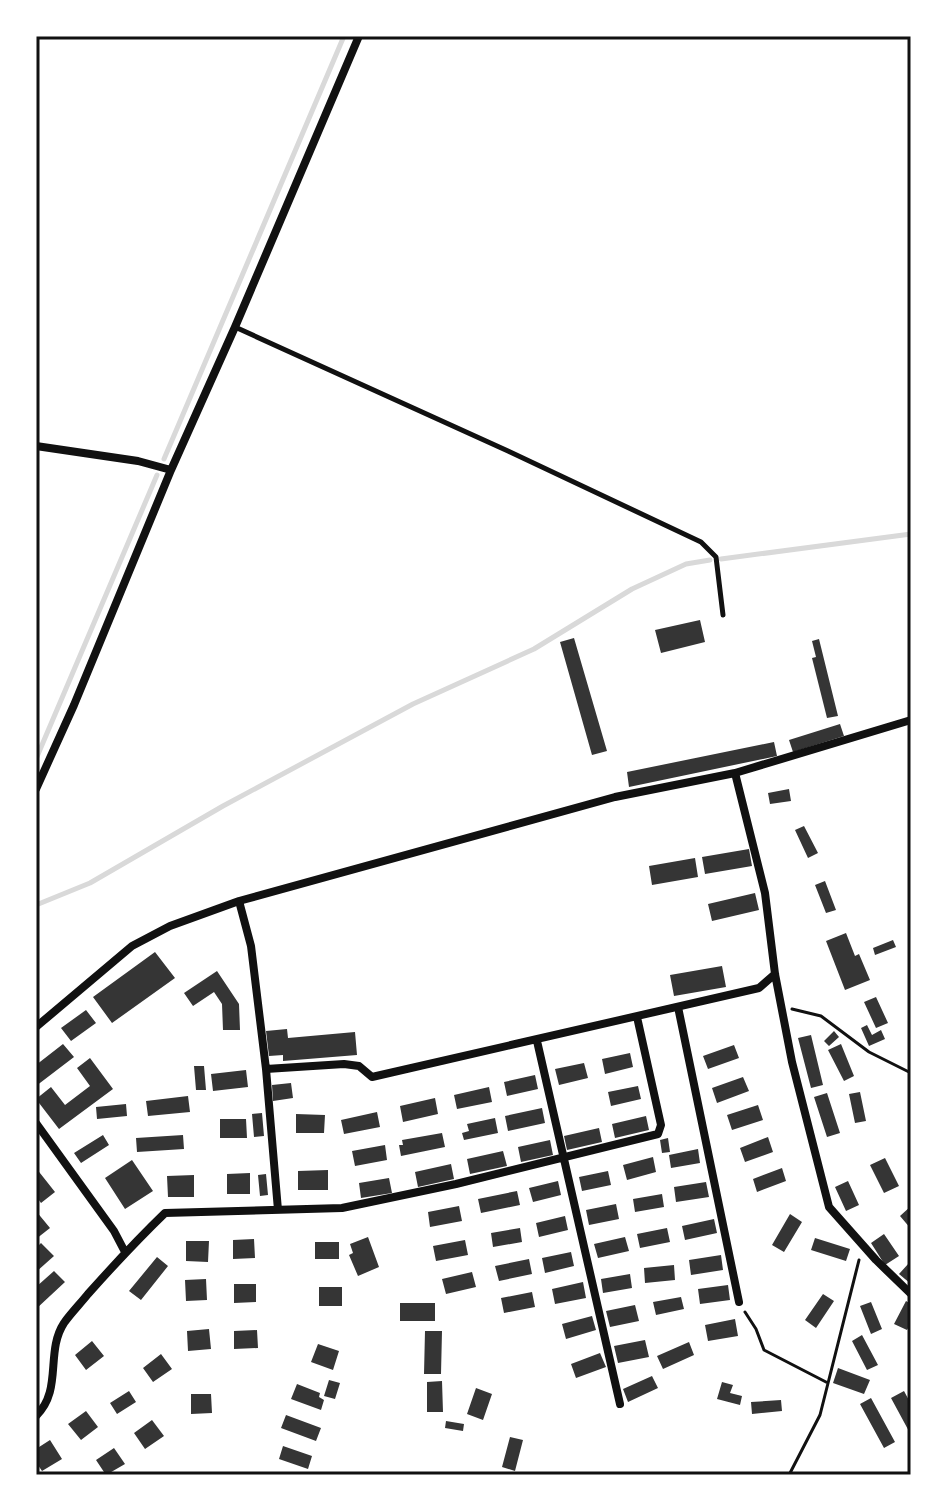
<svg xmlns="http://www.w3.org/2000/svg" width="947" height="1511" viewBox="0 0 947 1511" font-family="'Work Sans',sans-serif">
<rect width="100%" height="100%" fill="#fff"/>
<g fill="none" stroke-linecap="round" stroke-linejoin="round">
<!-- stream -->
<path stroke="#d9d9d9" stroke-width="5" d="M164 459 344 36
M721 559 911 534
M36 759 157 475
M36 905 90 883 223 806 413 704 534 649 632 589 686 564 710 560"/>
</g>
<!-- building -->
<path fill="#353535" d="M700 620 705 642 661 653 655 630Z
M574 638 607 751 592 755 560 642Z
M819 639 838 716 827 718 812 658 816 657 812 641Z
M840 724 844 736 793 752 789 740Z
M774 742 777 756 629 787 627 772Z
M789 789 791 801 770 804 768 793Z
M804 826 818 853 808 858 795 830Z
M749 849 752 866 705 874 702 857Z
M695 858 698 877 652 885 649 866Z
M825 881 836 910 826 913 815 885Z
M755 893 759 910 712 921 708 904Z
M846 933 855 956 859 954 870 980 845 990 826 941Z
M893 940 896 947 875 955 873 948Z
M155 952 175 978 112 1023 93 997Z
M722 966 726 987 674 996 670 975Z
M217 971 239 1004 240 1030H223L222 1004 214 992 193 1006 184 993Z
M876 997 888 1023 876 1028 864 1002Z
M86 1010 96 1023 71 1041 61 1028Z
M867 1025 872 1035 881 1030 885 1039 869 1046 861 1028Z
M287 1029 288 1038 355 1032 357 1055 283 1061V1055L269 1056 266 1031Z
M834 1031 839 1037 829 1046 824 1041Z
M811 1035 823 1085 811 1088 798 1038Z
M63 1044 74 1057 36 1086V1065Z
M841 1044 854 1076 844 1081 828 1050Z
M734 1045 739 1058 708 1069 703 1056Z
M630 1053 633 1067 605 1074 602 1059Z
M90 1058 113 1089 59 1129 36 1099 51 1087 65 1105 90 1086 77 1068Z
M584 1063 588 1078 559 1085 555 1069Z
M194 1066H204L206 1090H196Z
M246 1070 248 1087 213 1091 211 1074Z
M535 1075 538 1089 507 1096 504 1082Z
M743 1077 749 1091 717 1103 712 1088Z
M291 1083 293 1098 273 1101 272 1085Z
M638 1086 641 1099 611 1106 608 1092Z
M489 1087 492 1102 457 1109 454 1095Z
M860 1092 866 1121 855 1123 849 1094Z
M827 1093 840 1133 827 1137 814 1097Z
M188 1096 190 1112 148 1116 146 1101Z
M435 1098 438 1114 403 1122 400 1106Z
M126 1104 127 1116 97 1119 96 1107Z
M758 1105 763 1120 732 1130 727 1115Z
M542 1108 545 1123 508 1131 505 1116Z
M377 1112 380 1127 344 1134 341 1120Z
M262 1113 264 1136 254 1137 252 1114Z
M296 1114 325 1115 324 1133H296Z
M646 1116 649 1130 615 1138 612 1124Z
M495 1118 498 1133 464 1140 462 1133 469 1131 467 1124Z
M220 1119H246L247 1138H220Z
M599 1128 602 1142 567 1150 564 1136Z
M442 1133 445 1147 401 1156 399 1145H403L402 1140Z
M103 1135 109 1145 81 1163 74 1153Z
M183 1135 184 1149 137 1152 136 1138Z
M768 1137 773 1152 745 1162 740 1148Z
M668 1138 670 1152 662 1153 660 1140Z
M550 1140 553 1155 521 1162 518 1147Z
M385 1145 387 1160 355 1166 352 1151Z
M698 1149 700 1163 671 1168 669 1155Z
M503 1151 507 1166 470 1174 467 1159Z
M653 1157 656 1172 627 1180 623 1165Z
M885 1158 899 1186 884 1193 870 1165Z
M132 1160 153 1191 125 1209 105 1178Z
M451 1164 454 1179 418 1187 415 1172Z
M36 1168 55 1192 41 1203 36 1196Z
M782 1168 786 1181 757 1192 753 1179Z
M328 1170V1190H298V1171Z
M608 1171 611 1185 582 1191 579 1177Z
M250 1173V1194H227V1174Z
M266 1174 268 1195 260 1196 258 1175Z
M194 1175V1197H168L167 1176Z
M389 1178 392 1193 361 1198 359 1183Z
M558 1181 561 1195 533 1202 529 1188Z
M848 1181 859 1205 846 1211 835 1187Z
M706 1182 709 1197 676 1202 674 1187Z
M517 1191 520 1205 481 1213 478 1199Z
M662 1194 664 1207 635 1212 633 1199Z
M616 1204 619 1219 589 1225 586 1210Z
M459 1206 462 1221 430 1227 428 1212Z
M911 1206V1229L900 1216Z
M36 1211 50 1228 36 1239Z
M790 1214 802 1222 784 1252 772 1245Z
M565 1216 568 1230 539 1237 536 1223Z
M714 1219 717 1233 685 1240 682 1226Z
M520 1228 522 1242 493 1247 491 1233Z
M667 1228 670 1242 640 1248 637 1234Z
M884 1234 899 1256 885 1265 871 1243Z
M368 1237 379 1267 358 1276 349 1255 353 1253 350 1244Z
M625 1237 629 1251 598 1258 594 1244Z
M815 1238 850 1249 846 1261 811 1250Z
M254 1239 255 1258 233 1259V1240Z
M465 1240 468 1255 436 1261 433 1246Z
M186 1241H209L208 1262 186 1261Z
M315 1242H339V1259H315Z
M41 1243 54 1256 36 1272V1248Z
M571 1252 574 1266 545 1273 542 1258Z
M721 1255 723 1270 691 1275 689 1260Z
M157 1257 168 1266 141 1300 129 1291Z
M529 1259 532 1274 499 1281 495 1266Z
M909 1263 911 1265V1284L899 1274Z
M674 1265 675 1280 645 1283 644 1268Z
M54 1271 65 1282 36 1309V1287Z
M472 1272 476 1287 446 1294 442 1279Z
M630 1274 632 1288 603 1293 601 1279Z
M206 1279 207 1300 186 1301 185 1280Z
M583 1282 586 1298 555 1304 552 1289Z
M234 1284H256V1302L234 1303Z
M728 1285 730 1300 700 1304 698 1289Z
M319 1287H342V1306H319Z
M532 1292 535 1307 504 1313 501 1298Z
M823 1294 834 1301 816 1328 805 1320Z
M681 1297 684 1309 656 1315 653 1302Z
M906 1301 911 1304V1323L907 1330 894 1324Z
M871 1302 882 1329 871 1334 860 1306Z
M400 1303H435V1321H400Z
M635 1305 639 1321 610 1327 606 1311Z
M592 1316 596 1330 566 1339 562 1324Z
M735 1319 738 1336 708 1341 705 1325Z
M209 1329 211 1349 188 1351 187 1331Z
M257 1330 258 1348 234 1349V1331Z
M425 1331H442L441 1374H424Z
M862 1335 878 1365 867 1370 852 1341Z
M645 1340 649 1357 618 1363 614 1346Z
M92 1341 104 1356 86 1370 75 1355Z
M689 1342 694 1355 663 1369 657 1356Z
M318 1344 339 1351 333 1370 311 1362Z
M600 1353 606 1367 576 1378 571 1364Z
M161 1354 172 1369 153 1382 143 1368Z
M838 1368 870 1380 864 1394 833 1383Z
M652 1376 658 1388 628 1402 623 1389Z
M329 1380 340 1383 335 1399 324 1396Z
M442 1381 443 1412H427V1382Z
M722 1382 733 1385 730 1393 742 1396 740 1405 717 1399Z
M297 1384 320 1393 319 1397 324 1400 321 1410 291 1399Z
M476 1388 492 1394 483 1420 467 1414Z
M129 1391 136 1402 117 1414 110 1403Z
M904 1391 911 1404V1435L891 1398Z
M191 1394H211L212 1413 191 1414Z
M871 1398 895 1442 884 1448 860 1404Z
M781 1400 782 1411 752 1414 751 1402Z
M86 1411 98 1427 81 1440 68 1424Z
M286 1415 321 1428 316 1441 281 1428Z
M152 1420 164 1436 145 1449 134 1433Z
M446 1421 464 1424 463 1431 445 1428Z
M510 1437 523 1440 515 1471 502 1467Z
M50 1440 62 1459 42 1471 36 1462V1449Z
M283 1446 312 1456 308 1469 279 1459Z
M114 1448 125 1464 106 1475 96 1460Z"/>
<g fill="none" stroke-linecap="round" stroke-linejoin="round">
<!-- path -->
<path stroke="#111" stroke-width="3" d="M792 1009 821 1016 869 1052 911 1073
M745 1312 756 1329 764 1350 826 1382
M789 1475 820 1415 859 1260"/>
<!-- service -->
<path stroke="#111" stroke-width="5" d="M235 327 508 451 701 542 716 557 723 615"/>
<!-- minor -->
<path stroke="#111" stroke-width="8" d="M36 446 138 461 171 470
M735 773 765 893 775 974 792 1062 829 1207 876 1260 911 1294
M36 789 74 705 171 470 235 327 359 36
M239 901 251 946 266 1069 278 1210
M678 1007 739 1302
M36 1027 132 946 170 926 239 901 615 797 735 773 911 720
M537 1041 620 1404
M266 1069 344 1064 359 1066 372 1077 759 988 775 974
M36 1123 114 1231 125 1252
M36 1416C63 1390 45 1352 64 1323 71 1313 80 1304 88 1294 113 1266 138 1239 165 1213L342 1208 456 1184 658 1134 661 1125 637 1017"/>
</g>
<!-- border -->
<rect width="947" height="1511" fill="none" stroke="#ffffff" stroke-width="76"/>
<rect x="38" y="38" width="871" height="1435" fill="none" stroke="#111" stroke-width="3"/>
</svg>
